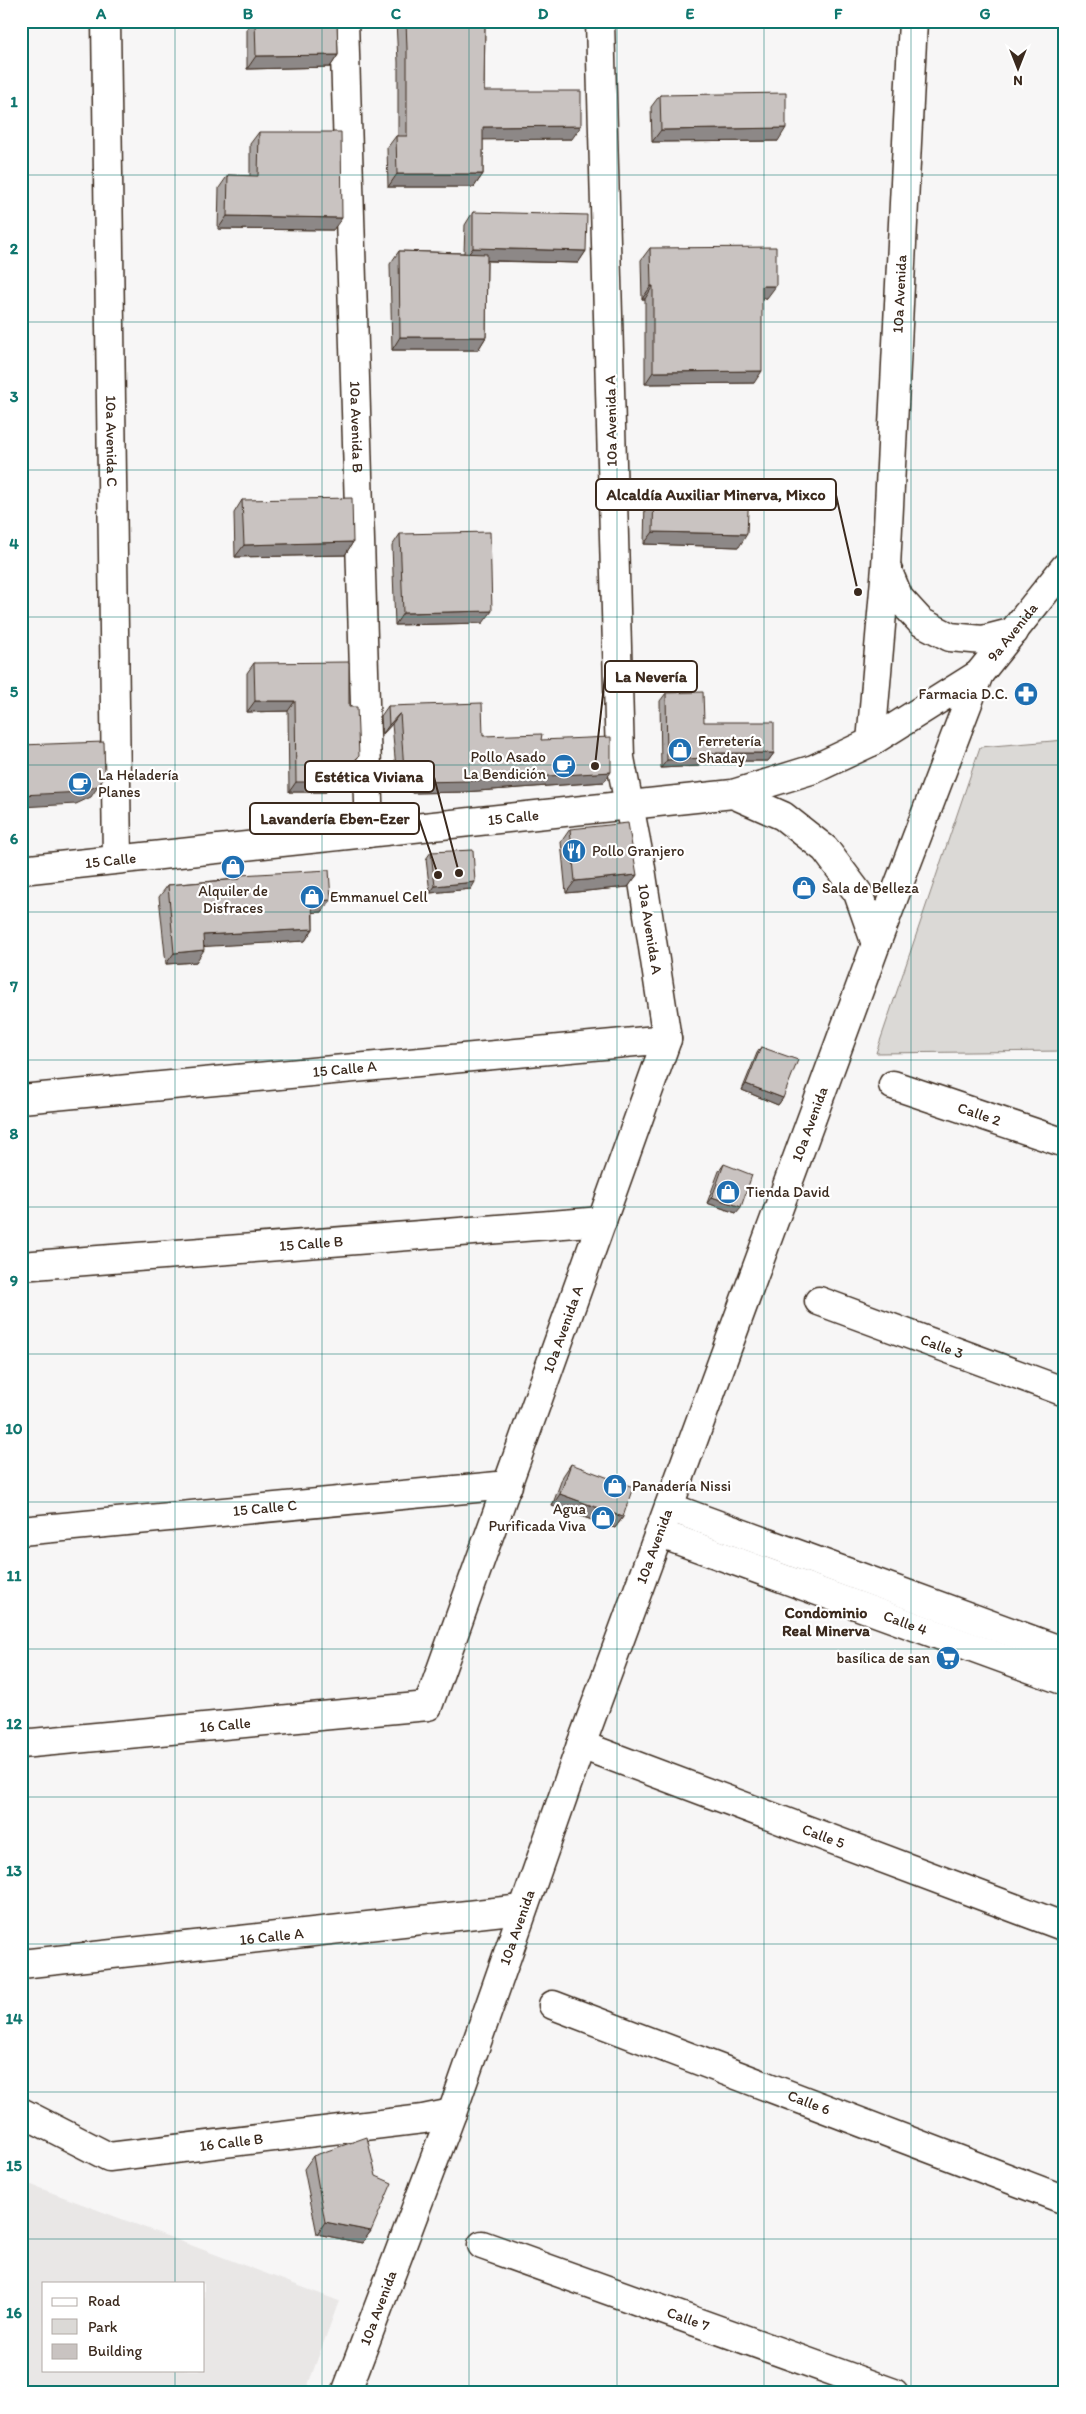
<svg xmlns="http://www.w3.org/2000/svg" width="1086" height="2414" viewBox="0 0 1086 2414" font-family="Itim,sans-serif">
<rect width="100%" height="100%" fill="#f7f6f6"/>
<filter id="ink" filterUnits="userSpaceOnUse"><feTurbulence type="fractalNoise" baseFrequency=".02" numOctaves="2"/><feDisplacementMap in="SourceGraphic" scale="10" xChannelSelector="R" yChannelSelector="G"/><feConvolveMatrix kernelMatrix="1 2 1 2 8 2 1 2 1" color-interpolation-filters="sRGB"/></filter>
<g filter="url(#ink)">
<!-- built -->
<path fill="#e9e7e6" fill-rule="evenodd" d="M21 2181 339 2301 305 2393H21ZM44 2283H204V2370H44Z"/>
<!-- green -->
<path fill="#dbd9d6" stroke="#8b827a" d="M1065 740V1051L876 1053 980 747Z"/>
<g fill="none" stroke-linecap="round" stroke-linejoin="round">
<!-- street casing -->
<g stroke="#3b2a1e" stroke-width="31">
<g id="street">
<path id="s1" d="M106 21 117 859"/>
<path id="s2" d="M344 21 369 833"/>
<path d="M887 569 899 598 921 622 950 637 983 640 1014 632"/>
<path id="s3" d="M871 742 886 567 913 21"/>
<path id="s4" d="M893 1085 1065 1143"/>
<path id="s5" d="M21 1099 667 1039"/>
<path id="s6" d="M21 1266 602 1221"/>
<path id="s7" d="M819 1301 1065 1392"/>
<path d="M669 1507 1065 1652"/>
<path id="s8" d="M21 1531 508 1485"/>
<path id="s9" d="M661 1534 1065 1681"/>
<path id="s10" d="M21 1744 428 1706 667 1039 640 862 620 758 600 21"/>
<path id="s11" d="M581 1745 1065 1927"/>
<path id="s12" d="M21 1964 522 1909"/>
<path id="s13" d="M553 2005 1065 2200"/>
<path id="s14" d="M21 2112 109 2157 423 2119 452 2113"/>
<path id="s15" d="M482 2245 894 2393"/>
<path id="s16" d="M346 2393 452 2113 581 1745 876 944 979 674"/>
</g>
</g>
<!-- secondary casing -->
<g stroke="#3b2a1e" stroke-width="31">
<g id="secondary">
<path d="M733 794 783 816 825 849 858 893 876 944"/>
<path id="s17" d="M21 870 733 794 814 769 871 742 979 674 1065 567"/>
</g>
</g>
<!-- street -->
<use href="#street" stroke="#fff" stroke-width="28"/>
<!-- secondary -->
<use href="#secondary" stroke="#fff" stroke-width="28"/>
</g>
<!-- wall -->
<path fill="#ada8a6" stroke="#3b2a1e" d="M252 21H337L338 55 330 67 247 69V29Z
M396 21H485L484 91 572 139H483V174L474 187H388L387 148 396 136H398V62Z
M660 95 778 141 652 142 651 107Z
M259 132 333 230 218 229 219 188 228 175 250 176V144Z
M473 212 586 251 578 263 487 261 486 337 478 350H392L390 264 399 251 464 253 465 225Z
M650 248 767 298H762L754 383 645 384V299H642L641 260Z
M1065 387V405L1061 404Z
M654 486 739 547 644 544 645 499Z
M242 500 353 542 345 555 235 557 234 513Z
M400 534 483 623 395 625 392 546Z
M254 663 349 707 351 766 326 792H289L288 711 247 712V673Z
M666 693 704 722 774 753 768 761H703L699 766 661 768 660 701Z
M388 706 483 736 541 740 604 782 464 792 412 793 397 780 392 724 382 735 381 716Z
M570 829 637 875 628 887 566 893 561 842Z
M431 852 471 889 430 893 426 859Z
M240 875 331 900 322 912H313V929L305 941 204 946 196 962 166 964 159 897 168 885 236 879Z
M761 1047 783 1098 778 1105 742 1090 757 1053Z
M724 1164 736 1213 707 1203 719 1171Z
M571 1464 623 1517 615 1528 552 1506 563 1476Z
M313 2156 371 2231 362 2243 317 2234 304 2169Z"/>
<!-- shaded-wall -->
<path fill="#8d8887" stroke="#3b2a1e" d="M338 55 330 67 247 69 256 56Z
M581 126 572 139 474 140 483 127Z
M786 128 778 141 652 142 661 130Z
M397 174H483L474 187H388Z
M227 216 342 218 333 230 218 229Z
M473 248 586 251 578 263 464 260Z
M651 286H653L645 299H642Z
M762 286H776L767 298H754Z
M400 337H486L478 350H392Z
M762 371 754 383 645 384 653 372Z
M1065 399V405L1061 404Z
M653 532 747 534 739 547 644 544Z
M353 542 345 555 235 557 244 545Z
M492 611 483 623 395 625 403 613Z
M255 701H295L288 711 247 712Z
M400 713 392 724 382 735 389 725Z
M705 753H774L768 761H703L699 766 661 768 667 760Z
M359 756 351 766 326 792H289L296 782Z
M611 772 604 782 464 792 412 793 419 782Z
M99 785 91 797 76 804 21 807V795Z
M637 875 628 887 566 893 575 881Z
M475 882 471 889 430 893 435 886Z
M331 900 322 912 304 913 312 901Z
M313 929 305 941 195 947 203 935Z
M204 950 196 962 166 964 174 953Z
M746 1084 783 1098 778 1105 742 1090Z
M712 1197 741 1207 736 1213 707 1203Z
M560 1494 623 1517 615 1528 552 1506Z
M325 2222 371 2231 362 2243 317 2234Z"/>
<!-- building -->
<path fill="#c9c3c1" stroke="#3b2a1e" d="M255 21H337L338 55 256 56Z
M406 21H485L484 91H581V126L483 127V174H397L396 136H407V49Z
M786 93V128L661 130 660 95Z
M259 132H341L342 218 227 216 228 175 258 176Z
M473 212 587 215 586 251 473 248Z
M776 247V286H762V371L653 372V286H651L650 248Z
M399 251 487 254 486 337H400Z
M654 486 749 489 747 534 653 532Z
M352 498 353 542 244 545 242 500Z
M490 532 492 611 403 613 400 534Z
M349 662V707H357L359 756 333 782H296L295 701H255L254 663Z
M703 692 704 722H774V753H705V758L667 760 666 693Z
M482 703 483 736 542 734 541 740 611 737V772L471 781 419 782 404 770 400 713 389 725 388 706Z
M104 742 105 775 99 785 84 792 21 795V745Z
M628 823 637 875 575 881 570 829Z
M473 850 475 882 435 886 431 852Z
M329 870 331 900 312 901 313 929 203 935 204 950 174 953 168 885 240 879V875Z
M761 1047 798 1060 783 1098 746 1084Z
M724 1164 752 1175 741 1207 712 1197Z
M571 1464 633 1487 623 1517 560 1494Z
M367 2137 376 2176 392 2183 371 2231 325 2222 313 2156Z"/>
</g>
<!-- grid -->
<path fill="none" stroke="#0f766e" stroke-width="1" stroke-opacity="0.55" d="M175 21V2283M322 21V2393M469 21V2393M617 21V2393M764 21V2393M911 21V2393M21 175H1065M21 322H1065M21 470H1065M21 617H1065M21 765H1065M21 912H1065M21 1060H1065M21 1207H1065M21 1354H1065M21 1502H1065M21 1649H1065M21 1797H1065M21 1944H1065M21 2092H1065M21 2239H1065M175 2370V2393"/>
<!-- icons -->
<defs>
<g id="pharmacy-disc" transform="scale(1.25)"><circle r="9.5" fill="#1f6fb2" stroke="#fff"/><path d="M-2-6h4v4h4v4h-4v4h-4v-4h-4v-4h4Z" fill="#fff"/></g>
<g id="shop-disc" transform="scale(1.25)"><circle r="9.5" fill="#1f6fb2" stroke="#fff"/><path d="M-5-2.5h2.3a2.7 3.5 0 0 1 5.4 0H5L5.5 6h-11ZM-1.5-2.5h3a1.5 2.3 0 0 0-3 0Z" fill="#fff"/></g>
<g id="cafe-disc" transform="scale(1.25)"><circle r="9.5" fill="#1f6fb2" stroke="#fff"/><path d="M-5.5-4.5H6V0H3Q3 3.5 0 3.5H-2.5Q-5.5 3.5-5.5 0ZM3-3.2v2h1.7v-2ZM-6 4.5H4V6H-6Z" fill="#fff"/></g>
<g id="restaurant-disc" transform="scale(1.25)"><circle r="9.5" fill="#1f6fb2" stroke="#fff"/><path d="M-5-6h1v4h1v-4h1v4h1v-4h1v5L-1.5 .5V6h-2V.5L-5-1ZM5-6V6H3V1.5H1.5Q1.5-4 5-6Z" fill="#fff"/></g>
<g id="supermarket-disc" transform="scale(1.25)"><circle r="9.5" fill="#1f6fb2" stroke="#fff"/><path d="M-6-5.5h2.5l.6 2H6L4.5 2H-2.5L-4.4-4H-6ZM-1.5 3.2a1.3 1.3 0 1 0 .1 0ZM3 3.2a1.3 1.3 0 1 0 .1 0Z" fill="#fff"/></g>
</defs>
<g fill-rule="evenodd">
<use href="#pharmacy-disc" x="1026" y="694"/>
<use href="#shop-disc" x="680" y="750"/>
<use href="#cafe-disc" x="564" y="766"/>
<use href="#cafe-disc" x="80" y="784"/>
<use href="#restaurant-disc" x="574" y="851"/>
<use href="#shop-disc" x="233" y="867"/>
<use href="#shop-disc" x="804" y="888"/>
<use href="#shop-disc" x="312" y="897"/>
<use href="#shop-disc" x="728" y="1192"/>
<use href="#shop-disc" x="615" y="1486"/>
<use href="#shop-disc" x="603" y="1518"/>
<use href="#supermarket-disc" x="948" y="1658"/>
</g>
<g text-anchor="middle" stroke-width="4.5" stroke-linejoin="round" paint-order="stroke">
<!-- street labels -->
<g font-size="15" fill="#3b2a1e" stroke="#fff">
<text dy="5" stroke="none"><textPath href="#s3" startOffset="449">10a Avenida</textPath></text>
<text transform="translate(611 421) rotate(-91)" y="5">10a Avenida A</text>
<text dy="5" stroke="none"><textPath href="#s2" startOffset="406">10a Avenida B</textPath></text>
<text dy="5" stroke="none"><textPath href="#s1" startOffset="420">10a Avenida C</textPath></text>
<text dy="5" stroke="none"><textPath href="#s17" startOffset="1045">9a Avenida</textPath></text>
<text dy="5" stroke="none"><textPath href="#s17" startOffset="495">15 Calle</textPath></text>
<text dy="5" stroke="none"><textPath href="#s17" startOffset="90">15 Calle</textPath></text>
<text transform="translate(650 929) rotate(81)" y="5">10a Avenida A</text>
<text dy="5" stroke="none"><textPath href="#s5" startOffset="325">15 Calle A</textPath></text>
<text dy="5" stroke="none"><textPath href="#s4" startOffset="91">Calle 2</textPath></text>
<text dy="5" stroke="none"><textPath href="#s16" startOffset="1351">10a Avenida</textPath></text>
<text dy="5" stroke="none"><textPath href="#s6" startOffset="291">15 Calle B</textPath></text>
<text dy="5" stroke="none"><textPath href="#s10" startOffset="809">10a Avenida A</textPath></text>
<text dy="5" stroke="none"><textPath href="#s7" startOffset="131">Calle 3</textPath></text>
<text dy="5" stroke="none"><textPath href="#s8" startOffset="245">15 Calle C</textPath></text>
<text dy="5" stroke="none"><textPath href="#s16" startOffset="901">10a Avenida</textPath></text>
<text dy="5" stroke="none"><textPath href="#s9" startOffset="260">Calle 4</textPath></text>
<text dy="5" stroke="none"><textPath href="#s10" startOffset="205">16 Calle</textPath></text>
<text dy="5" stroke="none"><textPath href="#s11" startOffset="259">Calle 5</textPath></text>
<text dy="5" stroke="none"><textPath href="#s16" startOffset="496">10a Avenida</textPath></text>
<text dy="5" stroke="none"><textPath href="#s12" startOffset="252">16 Calle A</textPath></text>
<text dy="5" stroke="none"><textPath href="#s13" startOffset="274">Calle 6</textPath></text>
<text dy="5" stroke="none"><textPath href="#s14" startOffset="222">16 Calle B</textPath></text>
<text dy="5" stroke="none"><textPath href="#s16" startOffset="91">10a Avenida</textPath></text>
<text dy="5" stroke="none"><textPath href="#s15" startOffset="219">Calle 7</textPath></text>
</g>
<!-- poi labels -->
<g font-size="15" fill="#3b2a1e" stroke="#fff" text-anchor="start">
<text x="1008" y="699" text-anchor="end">Farmacia D.C.</text>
<text x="698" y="746">Ferretería<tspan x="698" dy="17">Shaday</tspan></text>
<text x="546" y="762" text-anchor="end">Pollo Asado<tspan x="546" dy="17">La Bendición</tspan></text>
<text x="98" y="780">La Heladería<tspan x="98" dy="17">Planes</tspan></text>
<text x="592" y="856">Pollo Granjero</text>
<text x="822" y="893">Sala de Belleza</text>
<text x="233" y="896" text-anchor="middle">Alquiler de<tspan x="233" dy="17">Disfraces</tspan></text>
<text x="330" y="902">Emmanuel Cell</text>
<text x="746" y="1197">Tienda David</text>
<text x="632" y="1491">Panadería Nissi</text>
<text x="586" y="1514" text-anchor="end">Agua<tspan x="586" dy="17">Purificada Viva</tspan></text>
<text x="930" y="1663" text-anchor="end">basílica de san</text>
</g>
<!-- neighbourhood labels -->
<g font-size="16" font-weight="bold" fill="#3b2a1e" stroke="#fff">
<text x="826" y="1618">Condominio<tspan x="826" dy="18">Real Minerva</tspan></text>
</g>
</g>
<!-- callouts -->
<path fill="none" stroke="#3b2a1e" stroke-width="2" d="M858 592L836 495M595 766L605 676M459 873L434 777M438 875L419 819"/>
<g fill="#3b2a1e" stroke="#fff" stroke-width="2">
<circle cx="858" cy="592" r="5"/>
<circle cx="595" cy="766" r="5"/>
<circle cx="459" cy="873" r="5"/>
<circle cx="438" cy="875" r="5"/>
</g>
<g fill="#fff" stroke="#3b2a1e" stroke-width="2">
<rect x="596" y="479" width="240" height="31" rx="5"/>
<rect x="605" y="661" width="92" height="31" rx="5"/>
<rect x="305" y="761" width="129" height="31" rx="5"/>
<rect x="250" y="803" width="169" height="31" rx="5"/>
</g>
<g font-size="16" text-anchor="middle" font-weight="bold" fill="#3b2a1e">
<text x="716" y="500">Alcaldía Auxiliar Minerva, Mixco</text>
<text x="651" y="682">La Nevería</text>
<text x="369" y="782">Estética Viviana</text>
<text x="335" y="824">Lavandería Eben-Ezer</text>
</g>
<!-- margin -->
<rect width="1086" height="2414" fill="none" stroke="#fff" stroke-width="55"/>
<!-- legend -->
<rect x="42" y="2282" width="162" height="90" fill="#ffffff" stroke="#b1aaa5"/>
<rect x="52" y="2298" width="25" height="8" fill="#ffffff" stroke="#b1aaa5"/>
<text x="88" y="2306" font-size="15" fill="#3b2a1e">Road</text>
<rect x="52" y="2319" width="25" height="15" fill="#dbd9d6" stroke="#b1aaa5"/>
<text x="88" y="2332" font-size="15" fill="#3b2a1e">Park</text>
<rect x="52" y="2344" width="25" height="15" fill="#c9c3c1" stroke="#b1aaa5"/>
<text x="88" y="2356" font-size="15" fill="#3b2a1e">Building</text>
<!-- north arrow -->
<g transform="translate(1018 68) rotate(180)" stroke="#ffffff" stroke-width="4" paint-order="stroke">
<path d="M0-4L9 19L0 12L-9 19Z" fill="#3b2a1e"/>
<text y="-8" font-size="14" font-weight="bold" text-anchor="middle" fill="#3b2a1e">N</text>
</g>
<rect x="28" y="28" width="1030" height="2358" fill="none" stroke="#0f766e" stroke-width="2"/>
<g font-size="16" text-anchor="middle" font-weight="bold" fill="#0f766e">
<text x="101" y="19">A</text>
<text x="248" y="19">B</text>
<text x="396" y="19">C</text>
<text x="543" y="19">D</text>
<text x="690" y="19">E</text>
<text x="838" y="19">F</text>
<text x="985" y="19">G</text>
<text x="14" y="107">1</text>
<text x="14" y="254">2</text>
<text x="14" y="402">3</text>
<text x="14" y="549">4</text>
<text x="14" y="697">5</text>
<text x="14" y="844">6</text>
<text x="14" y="992">7</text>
<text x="14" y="1139">8</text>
<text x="14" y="1286">9</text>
<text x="14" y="1434">10</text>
<text x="14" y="1581">11</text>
<text x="14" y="1729">12</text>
<text x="14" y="1876">13</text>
<text x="14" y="2024">14</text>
<text x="14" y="2171">15</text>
<text x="14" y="2318">16</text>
</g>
</svg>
